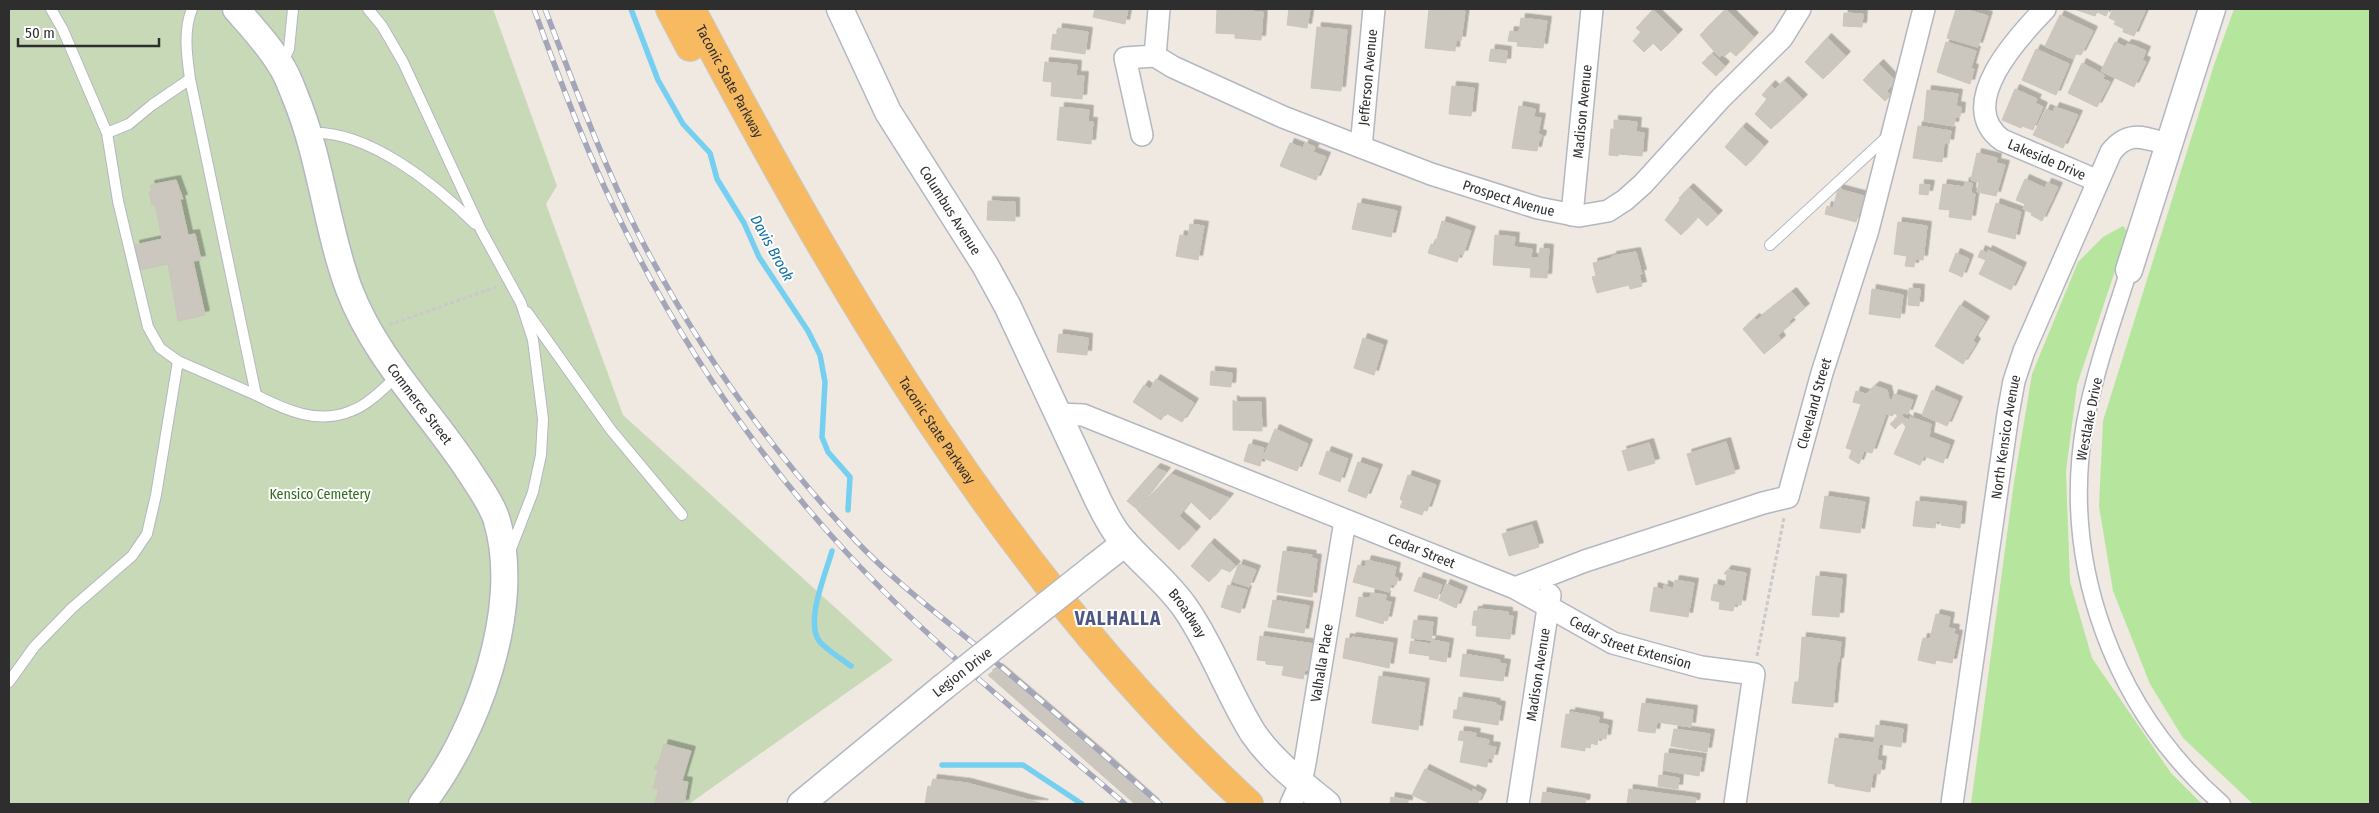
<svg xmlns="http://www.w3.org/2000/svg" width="2379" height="813" viewBox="0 0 2379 813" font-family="'Fira Sans Condensed',sans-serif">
<defs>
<filter id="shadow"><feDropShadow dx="4.5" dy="-4.5" stdDeviation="0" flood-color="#0004"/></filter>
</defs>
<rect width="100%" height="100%" fill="#efe9e1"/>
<!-- green -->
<path fill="#b6e59e" d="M2234 9H2370V804H2253L2183 738 2150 684 2113 591 2099 506 2103 421 2214 65Z
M2123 226 2128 232 2077 385 2066 472 2070 582 2092 658 2171 773 2202 804H1971L2014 482 2032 374 2078 262 2103 237Z"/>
<!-- cemetery -->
<path fill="#c8d9b8" d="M9 9H493L557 186 546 204 623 415 893 660 689 804H9Z"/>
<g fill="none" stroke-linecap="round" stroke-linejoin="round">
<!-- stream -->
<path stroke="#75cff0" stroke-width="5.5" d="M631 9 658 80 683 124 710 153 717 179 744 223 759 257 808 331 820 355 825 382 822 437 828 452 850 477 848 510
M832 551C826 573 804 623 820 642 828 651 842 659 851 666
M942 765H1023L1082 804"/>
</g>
<!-- building -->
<path fill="#cbc7bf" stroke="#cbc5ba" filter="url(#shadow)" d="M1095 9H1128L1125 24 1093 17Z
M1217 9 1263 12 1261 40 1235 38V34L1216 33Z
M1289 9H1310L1307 28 1287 25Z
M1429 9 1465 11 1461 41 1456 40 1455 51 1425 48Z
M1726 9 1754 37 1736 56 1730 51 1724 57 1722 55 1719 57 1700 35Z
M1956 9H1964L1988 16 1978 47 1947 38Z
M2074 9H2109L2106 16 2097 12 2095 16Z
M2113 9H2146L2134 36 2123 32 2124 29 2114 24 2116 21 2109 18Z
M1653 10 1678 34 1661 51 1653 43 1644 52 1633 41 1641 32 1636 28Z
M1844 13 1863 14 1862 27 1843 26Z
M2060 15 2093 31 2081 55 2076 53 2074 59 2045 46Z
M1521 18 1547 21 1543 48 1517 46 1518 42 1508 41 1510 31 1519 32Z
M1317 27 1347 30 1341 91 1311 88Z
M1058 28 1088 32 1085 54 1051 49 1053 34 1057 35Z
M1827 38 1846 56 1823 79 1805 62Z
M1946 42 1976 51 1971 68 1974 69 1970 84 1937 72Z
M2115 42 2125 47 2127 44 2135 46 2146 51 2142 60 2146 62 2134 87 2101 71Z
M1491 49 1507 51 1506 63 1489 61Z
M2036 49 2069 64 2056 95 2022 80Z
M1712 54 1725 66 1716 76 1702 63Z
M1045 62 1077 65 1076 76H1084L1082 99 1051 96 1052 82 1043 81Z
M2082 63 2104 75 2103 79 2110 82 2097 107 2068 93Z
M1879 64 1896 82 1887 91 1891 95 1885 101 1863 80Z
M1784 81 1803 99 1771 129 1755 114 1767 99 1762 95 1771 85 1775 89Z
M1452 86 1474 88 1471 116 1449 114Z
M2015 89 2037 99 2035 103 2043 107 2033 130 2022 126 2021 128 2002 120Z
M1927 90 1958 94 1956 106 1961 107 1960 117H1955L1954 126 1924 121Z
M1519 106 1535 109 1534 117 1541 118 1538 134 1542 135 1541 140H1539L1537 151 1512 148Z
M1060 107 1089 110 1088 122H1093L1091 144 1057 140Z
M2055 107 2078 115 2063 148 2033 135 2046 109 2053 112Z
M1614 120 1637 122 1636 132 1644 133 1642 156 1618 154V156L1609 155 1611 129H1614Z
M1918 126 1951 131 1949 144 1944 143 1942 162 1913 158Z
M1742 127 1764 146 1746 166 1725 147Z
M1290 143 1303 148 1305 143 1315 147 1313 152 1326 157 1316 180 1280 166Z
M1977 153 1997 158 1996 163 2005 165 1996 196 1977 192 1979 182 1971 180Z
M2025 179 2045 188 2047 183 2058 187 2042 221 2031 215 2032 213 2023 209 2025 204 2016 200Z
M176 180 183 199H180L188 235 195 234 201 260 193 261 205 315 178 321 168 264 140 270 135 245 162 239 155 204 152 205 149 192 152 191 150 185Z
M1965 182 1972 183 1971 193 1975 194 1971 220 1949 217 1950 210 1939 209 1943 184 1964 187Z
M1920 184 1930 185 1928 195 1919 194Z
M1689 188 1718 215 1707 226 1698 217 1681 235 1665 220 1680 200 1679 198Z
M1838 189 1864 196 1856 222 1825 214 1827 206 1833 208Z
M988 201 1015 202V221L987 220Z
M1358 203 1397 211 1391 237 1352 229Z
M1996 203 2021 212 2015 239 1988 232Z
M1442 221 1471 231 1463 255 1460 254 1457 262 1428 253 1431 244 1435 245Z
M1898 222 1927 226 1923 260 1915 259 1914 267 1905 266 1907 256 1894 254Z
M1190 224 1204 226 1198 260 1176 256 1180 235 1188 237Z
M1495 235 1515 237 1514 247 1532 249 1531 258H1539L1540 248 1549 249 1547 278 1530 277 1531 268 1493 265Z
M1981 250 1987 253 1988 250 2022 267 2011 290 1979 274 1986 260 1978 257Z
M1636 252 1642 274H1639L1642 286 1630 289 1629 285 1597 293 1592 277 1596 276 1593 263 1612 258V256Z
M1956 253 1969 259 1962 277 1949 271Z
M1909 288 1920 289 1919 306 1908 305Z
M1872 289 1903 295 1900 318 1869 314Z
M1792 292 1805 308 1788 322 1791 324 1778 335 1781 340 1764 354 1743 329 1755 318 1757 320Z
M1960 305 1985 321 1973 340 1976 343 1963 364 1935 346Z
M1059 334 1088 338 1087 355 1057 352Z
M1363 338 1383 345 1374 375 1354 368Z
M1211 371 1232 373 1231 387 1210 385Z
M1156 379 1194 403 1182 422 1166 413 1161 420 1133 402 1144 385 1150 389Z
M1875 386 1887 390 1889 399 1892 400 1894 394 1913 400 1908 414 1903 413 1902 416 1909 422 1910 417 1931 424 1929 437 1950 445 1943 463 1924 456 1920 465 1894 454 1906 427 1902 422 1895 429 1890 424 1898 417 1895 413 1892 416 1886 414 1872 453 1864 451 1859 464 1849 458 1852 450 1846 448 1861 404 1853 402 1856 391 1866 394Z
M1932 390 1958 401 1947 426 1922 415Z
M1233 400 1236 402H1261L1262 431 1233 430Z
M1275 429 1308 444 1297 471 1263 458Z
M1726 442 1735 473 1696 485 1687 454Z
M1649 443 1655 463 1628 471 1622 451Z
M1249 444 1264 448 1260 466 1244 461Z
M1327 451 1348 459 1340 482 1319 474Z
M1358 462 1378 469 1366 498 1348 491Z
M1156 468 1166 472 1137 509 1127 501Z
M1171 474 1229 498 1210 520 1190 501 1179 516 1196 531 1179 550 1137 510Z
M1408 475 1436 485 1427 511 1424 510 1422 515 1400 507 1403 501 1400 499Z
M1825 496 1865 502 1860 533 1820 528Z
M1916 501 1962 506 1960 528 1941 525V521H1936L1935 528 1913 526Z
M1532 525 1539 547 1509 556 1502 534Z
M1210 543 1236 566 1230 572 1221 568 1209 582 1191 566Z
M1283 551 1312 555 1311 558 1317 559 1312 597 1277 592Z
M1367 560 1396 567 1394 577 1398 578 1396 585 1391 584 1389 592 1353 582 1358 565 1365 567Z
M1239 564 1256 570 1249 587 1232 581Z
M1727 570 1746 573 1741 605 1734 604 1733 611 1719 609 1720 602 1711 600 1714 584 1725 587 1727 574H1724Z
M1816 576 1842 579 1839 617 1812 615Z
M1419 577 1442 585 1437 599 1414 591Z
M1675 580 1694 583 1688 617 1650 611 1654 587 1664 590V585L1673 589Z
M1446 584 1463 591 1456 608 1439 600Z
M1228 585 1247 590 1240 613 1221 607Z
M1371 593 1386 595 1385 601 1391 602 1387 621 1384 620 1383 624 1356 616 1359 597 1370 598Z
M1273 600 1309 606 1304 633 1268 627Z
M1479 609 1508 612V616H1513L1510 639 1476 636 1477 626 1472 625 1474 611H1478Z
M1936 614 1950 617 1948 628 1955 629 1954 634 1958 635 1952 663 1936 660 1935 664 1918 660 1923 638 1930 639Z
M1414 620 1433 622 1431 640 1411 638Z
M1260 636 1314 644 1310 671 1305 670 1303 679 1282 675 1284 666 1266 664V661L1257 660Z
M1352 637 1393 643 1389 668 1343 658 1346 638 1351 639Z
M1802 637 1841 642 1839 662H1837L1833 707 1792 703 1795 682H1799Z
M1432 640 1449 643 1446 662 1429 659 1430 656 1409 653 1411 641 1431 644Z
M1463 654 1500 660 1499 663 1506 664 1503 681 1460 676Z
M998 668 1100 755 1155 804H1135L988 675Z
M1379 676 1425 683 1418 730 1372 723Z
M1459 697 1496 703 1495 705 1501 706 1498 725 1453 718 1454 710H1457Z
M1642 703 1693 710 1691 727 1657 722 1655 733 1638 731Z
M1571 712 1599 717 1598 723 1608 725 1606 739 1598 738 1597 745 1591 743 1590 748 1585 747V751L1561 747 1566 714 1571 715Z
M1876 725 1903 729 1901 747 1879 744 1877 760 1882 761 1880 774 1873 773 1870 792 1835 786V784L1828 783 1835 738 1874 743Z
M1674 729 1710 734 1707 752 1671 746Z
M1460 731 1476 733 1475 737 1489 740 1488 746 1496 747 1493 759 1488 758 1487 767 1460 762 1464 741 1458 740Z
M664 744 691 751 682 781 688 782 684 804H654L659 789 653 788 658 770 654 769 655 765H658Z
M1665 753 1702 758 1699 776 1663 770Z
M1425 769 1472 792 1473 789 1482 794 1477 804H1431L1412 795Z
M1659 775 1679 778 1678 789 1658 786Z
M933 779 967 783 1044 804H925L928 786 931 787Z
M1629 789 1696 798 1695 804H1627Z
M1543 792 1586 799 1585 804H1541Z
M1391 797 1408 800V804H1390Z"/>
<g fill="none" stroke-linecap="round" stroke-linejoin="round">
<!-- service casing -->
<g stroke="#b4b7c1" stroke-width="12">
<path id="service" d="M51 9 63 30 107 133 118 201 148 327 160 348 178 361 256 395
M192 9C183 31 187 56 190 79L256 395C285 410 318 425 351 411 368 405 384 388 397 376
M368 9 382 26 403 62 481 230 521 303 533 340 543 419 541 455 533 492 509 554
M282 63 289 49 293 9
M107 133 129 124 152 105 190 79
M308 133C366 128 436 185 475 224
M1770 245 1889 135
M527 312 611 430 682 515
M9 682 34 647 72 608 132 556 147 534 156 495 178 361"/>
</g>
<!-- pedestrian casing -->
<g stroke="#b4b7c1" stroke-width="19">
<path id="pedestrian" d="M2129 270C2113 320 2095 371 2085 423 2060 565 2114 710 2222 804"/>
</g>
<!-- minor casing -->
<g stroke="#b4b7c1" stroke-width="24">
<g id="minor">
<path id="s1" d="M2045 9C2018 37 1954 105 2002 140L2098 181"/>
<path id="s2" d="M1155 56 1173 67 1283 117 1431 174 1538 208 1579 216 1608 211 1625 200 1643 184 1721 98 1782 38 1800 9"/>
<path d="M1155 56 1159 9"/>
<path d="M1142 135 1125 58 1155 56"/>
<path id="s3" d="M1361 147 1374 9"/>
<path id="s4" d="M1572 215 1592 9"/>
<path id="s5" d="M1059 414 1083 415 1515 588 1613 643 1701 667 1754 674 1735 804"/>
<path id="s6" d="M1515 588 1585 561 1763 503 1788 497 1822 373 1868 230 1924 9"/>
<path id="s7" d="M1291 804 1301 782 1305 763 1345 521"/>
<path id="s8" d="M1518 804 1550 595"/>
<path id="s9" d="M1952 804 2008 414 2014 381 2024 351 2111 152C2129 129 2145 138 2170 145"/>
</g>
</g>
<!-- tertiary casing -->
<g stroke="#b4b7c1" stroke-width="29">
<g id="tertiary">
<path id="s10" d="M236 9C251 26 268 44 280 64 287 74 291 86 295 96 321 158 326 227 349 289 376 360 431 412 471 474 480 488 493 506 497 521 523 609 476 735 422 804"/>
<path id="s11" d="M840 9 888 112 985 265 1008 307 1098 500C1104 512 1110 525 1119 536 1140 562 1167 581 1186 609 1213 648 1228 693 1253 733 1272 761 1301 783 1327 804"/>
<path d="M2129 270 2212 9"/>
<path d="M1093 568 1125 543"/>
<path d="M801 804 942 688"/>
</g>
</g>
<!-- trunk casing -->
<g stroke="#c9c9c9" stroke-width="30">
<g id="trunk">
<path d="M670 9 690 47"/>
<path id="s12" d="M691 9C843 296 1008 581 1249 804"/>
</g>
</g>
<!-- path -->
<path stroke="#c9c9c9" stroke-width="3" stroke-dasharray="4 2.5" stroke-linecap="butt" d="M389 325 496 287
M1757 656 1784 518"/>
<!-- service -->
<use href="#service" stroke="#fff" stroke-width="10"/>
<!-- pedestrian -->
<use href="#pedestrian" stroke="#fff" stroke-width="16"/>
<!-- minor -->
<use href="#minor" stroke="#fff" stroke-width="21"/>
<!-- tertiary -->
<use href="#tertiary" stroke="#fff" stroke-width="26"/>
<!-- trunk -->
<use href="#trunk" stroke="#f8ba60" stroke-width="28"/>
<!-- rail casing -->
<g stroke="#a3a6b8" stroke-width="5.5">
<path id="rail" d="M534 9C562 86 591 164 629 238 687 353 760 459 847 553 932 645 1031 723 1125 804
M545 9C574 85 603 164 640 237 698 349 770 450 857 542 892 579 934 611 973 643 1036 696 1099 750 1160 804"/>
</g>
<!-- rail -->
<use href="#rail" stroke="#fff" stroke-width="4" stroke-dasharray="11" stroke-linecap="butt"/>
<!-- tertiary-bridge casing -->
<g stroke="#b4b7c1" stroke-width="29" stroke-linecap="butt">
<path id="tertiary-bridge" d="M942 688 1093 568"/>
</g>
<!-- tertiary-bridge -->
<use href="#tertiary-bridge" stroke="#fff" stroke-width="26"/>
</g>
<g text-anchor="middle" stroke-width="4" stroke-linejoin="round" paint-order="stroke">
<!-- street labels -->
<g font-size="14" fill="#2e2e2e" stroke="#fff">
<text dy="5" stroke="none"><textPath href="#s3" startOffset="70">Jefferson Avenue</textPath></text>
<text dy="5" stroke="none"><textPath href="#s12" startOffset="82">Taconic State Parkway</textPath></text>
<text dy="5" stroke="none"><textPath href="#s4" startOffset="104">Madison Avenue</textPath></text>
<text dy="5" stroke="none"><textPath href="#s1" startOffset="205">Lakeside Drive</textPath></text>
<text dy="5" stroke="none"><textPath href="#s2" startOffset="382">Prospect Avenue</textPath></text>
<text dy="5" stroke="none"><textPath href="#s11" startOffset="230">Columbus Avenue</textPath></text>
<text dy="5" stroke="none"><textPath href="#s6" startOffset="385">Cleveland Street</textPath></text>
<text dy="5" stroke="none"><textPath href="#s10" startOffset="442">Commerce Street</textPath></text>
<text transform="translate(2089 419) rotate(-79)" y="5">Westlake Drive</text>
<text dy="5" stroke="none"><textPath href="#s12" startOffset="488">Taconic State Parkway</textPath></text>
<text dy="5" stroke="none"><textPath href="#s9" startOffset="371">North Kensico Avenue</textPath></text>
<text dy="5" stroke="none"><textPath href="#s5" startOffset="389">Cedar Street</textPath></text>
<text dy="5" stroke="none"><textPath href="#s11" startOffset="701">Broadway</textPath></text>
<text dy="5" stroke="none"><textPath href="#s5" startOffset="618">Cedar Street Extension</textPath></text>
<text dy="5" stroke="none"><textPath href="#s7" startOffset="145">Valhalla Place</textPath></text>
<text transform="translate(962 672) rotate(-38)" y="5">Legion Drive</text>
<text dy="5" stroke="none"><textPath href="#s8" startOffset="131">Madison Avenue</textPath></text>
</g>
<!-- park labels -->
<g font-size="14" fill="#2c6e1b" stroke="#fff">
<text x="320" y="499">Kensico Cemetery</text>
</g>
<!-- water labels -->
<g font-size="15" font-style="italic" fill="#0d6fa3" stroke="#fff">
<text transform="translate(772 248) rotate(61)" y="5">Davis Brook</text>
</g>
<!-- district labels -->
<g font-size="19" font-weight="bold" letter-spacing="1" fill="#4d5680" stroke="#fff">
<text x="1118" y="625">VALHALLA</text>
</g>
</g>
<!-- border -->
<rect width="2379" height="813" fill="none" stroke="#2e2e2e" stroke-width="20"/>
<!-- scale -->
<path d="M18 38v8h141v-8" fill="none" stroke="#2e2e2e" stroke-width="2.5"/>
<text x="25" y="38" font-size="15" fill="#2e2e2e" stroke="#ffffff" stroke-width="4" paint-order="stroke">50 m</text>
</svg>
